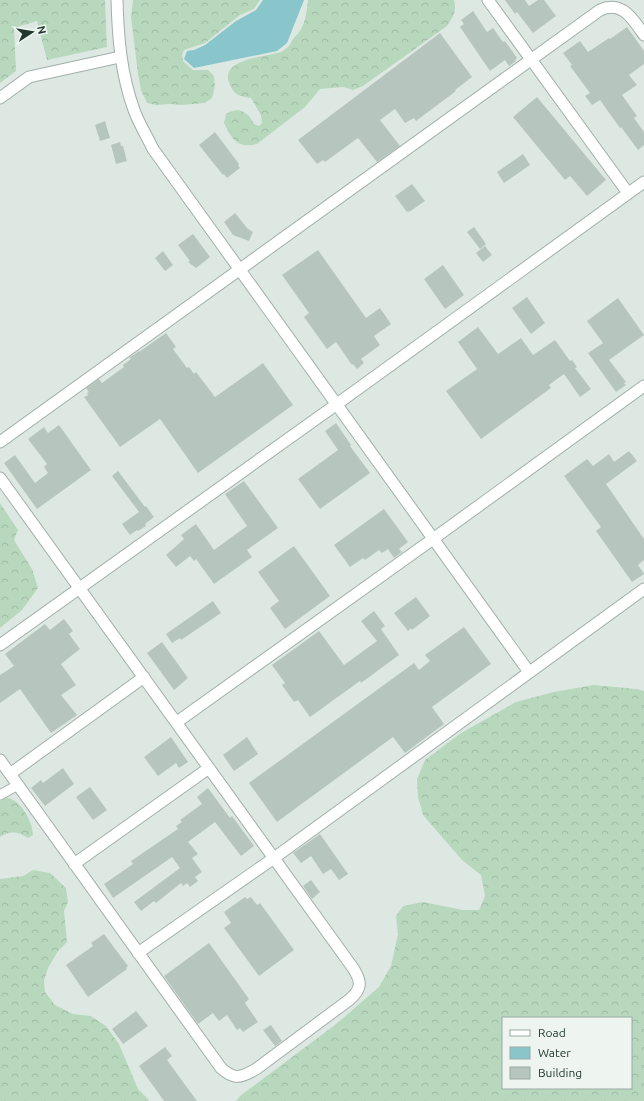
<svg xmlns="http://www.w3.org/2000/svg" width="644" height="1101" viewBox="0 0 644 1101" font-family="Ubuntu,sans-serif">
<defs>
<pattern id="forest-crowns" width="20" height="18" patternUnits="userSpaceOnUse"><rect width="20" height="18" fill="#b8d8be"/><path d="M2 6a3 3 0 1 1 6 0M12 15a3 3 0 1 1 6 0" fill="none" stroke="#9ebaa4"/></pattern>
</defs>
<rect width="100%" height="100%" fill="#dee8e3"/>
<!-- forest -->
<path fill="url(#forest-crowns)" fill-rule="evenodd" d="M0 0H105L107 47 47 60 37 21 14 28 16 71 0 83Z
M133 0H260L254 9 240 15 205 43 184 50 182 55 183 61 193 70H208L214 76 215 86 212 98 205 103 182 105 171 104 156 105 147 103 141 90 138 74 131 17Z
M308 0H454C457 11 453 17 447 26L363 86 353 90 343 87 320 89 305 107 257 144C237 149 232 139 224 123L226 114C239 106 248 112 254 124L259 126 262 123 261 115 251 98C244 97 236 96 232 89 214 60 260 58 277 53 281 53 285 49 288 47 290 45 291 42 293 39 296 35 300 32 302 27 306 19 307 9 308 0Z
M0 503 18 530 14 540 32 569 38 588 22 610 0 628Z
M594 685 637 689 644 691V1101H236L240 1096 335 1025 379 987 391 966 398 934 396 916 403 906 423 902 463 910H479L485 896 481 875 462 860 423 815 418 797 417 779 425 760 461 733 516 702 554 692ZM503 1018H631V1088H503Z
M6 798C20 798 33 822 33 835L28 838C17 831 10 831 0 837V801Z
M33 870 50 873 66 888 68 902 64 911 67 942 58 951 48 968 44 981 45 992 55 1005 73 1014 91 1016 106 1026 119 1044 138 1089 148 1099 149 1101H0V879L23 876Z"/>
<!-- water -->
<path fill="#88c6cb" d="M263 0H304L287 43 277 51 194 68 184 59 187 51 194 50 205 45 236 21 256 10Z"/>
<!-- building -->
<path fill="#b6c6be" d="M505 0H525L529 6 538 0H544L556 16 533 33 517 12 515 14Z
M473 11 487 32 493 28 503 42 505 41 517 58 515 60 516 61 509 66 505 60 490 71 460 27 464 24 461 20Z
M627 27 644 51V64L629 75 637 85 622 95 637 116 634 118 644 132V145L638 150 621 127 620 128 600 100 592 105 585 96 590 93 570 66 572 65 563 53 580 41 588 52 609 38 610 39Z
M440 33 472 77 455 90 456 91 416 121 414 118 405 123 395 109 380 120 400 146 377 162 358 138 325 162 323 160 317 164 298 140Z
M537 97 606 180 587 196 570 176 565 180 513 117Z
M105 121 110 138 100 141 95 125Z
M215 132 239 164 238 165 240 168 227 178 224 174 223 175 199 145Z
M120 142 121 146H123L127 161 116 164 111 145Z
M523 154 530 165 504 183 497 172Z
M412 184 425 201 409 212 408 211 407 212 395 196Z
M235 213 247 228 253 232 249 241 233 235 224 222Z
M474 227 486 244 480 249 467 232Z
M193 234 210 257 196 268 188 262 190 261 178 245Z
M485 246 492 255 483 262 476 253Z
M318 250 366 318 380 308 391 324 374 336 380 345 361 359 364 363 357 369 353 364 352 365 336 342 327 349 304 317 309 313 282 275Z
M163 251 173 265 165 271 155 258Z
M443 265 464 295 445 309 424 279Z
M527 297 545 323 531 334 512 308Z
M618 298 644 335 609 360 626 382 624 383 626 385 616 392 588 353 603 343 587 321Z
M478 327 498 354 521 338 533 355 555 340 570 361 572 360 577 367 575 368 591 389 580 397 564 374 549 385 551 388 481 439 446 391 477 369 458 342Z
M166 333 176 347 173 349 187 368 189 367 194 374 196 372 215 397 263 363 293 405 198 473 160 419 120 447 84 397 88 395 87 393 89 392 86 388 99 379 102 383 124 367 123 365 131 359 129 358 139 351V352Z
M336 423 351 445 350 446 370 473 320 509 298 479 338 450 325 431Z
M59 425 91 470 37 509 4 463 15 455 35 483 48 473 44 467 47 464 28 439 44 427 48 433Z
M629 451 637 461 606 484 644 539V560L638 565 644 574 632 582 596 531 601 527 564 476 587 459 593 466 609 454 614 462Z
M118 471 145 507 146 506 154 517 145 524 146 526 138 531 137 530 130 535 122 524 139 512 112 476Z
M244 481 278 528 247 550 252 557 214 584 196 559 194 561 190 556 176 567 166 555 184 539 181 535 196 524 214 550 247 526 225 494Z
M384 509 408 542 399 549 402 552 394 558 388 549 382 553 379 550 365 560 363 558 350 567 334 545Z
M294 546 330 596 285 629 270 608 279 601 258 572Z
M416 597 430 616 412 630 411 628 408 631 394 613Z
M213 601 221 613 181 640 180 638 172 643 166 634Z
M374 611 385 626 381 629 399 655 361 683 360 681 310 717 298 700 294 702 282 685 285 683 272 665 319 631 344 665 377 641 361 621Z
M64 619 73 631 69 634 80 649 61 664 76 685 61 695 77 715 51 733 20 689 0 703V675L14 666 5 654 45 624 50 630Z
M464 627 491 664 432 707 444 724 405 753 393 737 277 822 249 783 414 663 419 670 430 661 425 655Z
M162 642 188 678 174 690 147 653Z
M171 737 188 762 179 768 176 763 158 776 144 757Z
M247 737 258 754 234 771 223 755Z
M63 768 74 784 45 806 31 788 41 780 43 783Z
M90 787 107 810 93 820 76 797Z
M208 788 230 818 232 816 254 846 241 856 215 822 188 842 198 854 192 858 202 872 195 877 198 881 190 887 187 883 183 886 181 883 156 903 154 901 141 911 134 902 180 868 172 857 113 898 104 884 133 864 131 861 178 829 176 826 182 822 180 820 202 804 197 797Z
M320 834 348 874 339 880 331 869 323 874 311 856 301 863 293 853Z
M311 880 320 892 312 899 303 886Z
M245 897 247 899 251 897 257 905 260 903 294 950 259 976 224 928 231 923 224 912Z
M104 934 128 966 126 968 127 969 88 997 66 965 93 946 91 943Z
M209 943 249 999 245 1003 258 1022 243 1032 240 1028 237 1030 227 1015 219 1021 213 1013 198 1024 164 976Z
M136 1011 148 1026 123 1044 112 1029Z
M271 1025 282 1041 275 1046 263 1030Z
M165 1047 172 1056 167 1060 197 1101H164L139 1066Z"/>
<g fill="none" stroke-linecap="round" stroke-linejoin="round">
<!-- minor casing -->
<g stroke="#a1afa9" stroke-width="11">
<path id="minor" d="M0 795 18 785"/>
</g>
<!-- tertiary casing -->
<g stroke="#a1afa9" stroke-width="13">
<path id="tertiary" d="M117 0C118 38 121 74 134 110 139 124 147 136 153 149L529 672
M488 0 628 193
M0 98 29 77 120 57
M0 442 600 10C622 0 633 19 644 35
M0 478 353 968C362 982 362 989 349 1000L256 1069C241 1078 234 1080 221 1068L0 760
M0 645 337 404 644 182
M177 722 433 539 644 386
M10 774 144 677
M74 864 209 768
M138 953 274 858 644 589"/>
</g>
<!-- minor -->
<use href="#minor" stroke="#fff" stroke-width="9"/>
<!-- tertiary -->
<use href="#tertiary" stroke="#fff" stroke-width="11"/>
</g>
<!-- legend -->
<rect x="502" y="1017" width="130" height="72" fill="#eef5f1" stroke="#9ca9a3"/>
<rect x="510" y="1030" width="20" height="6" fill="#ffffff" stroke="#9ca9a3"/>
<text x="538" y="1037" font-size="12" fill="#20372f">Road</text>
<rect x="510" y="1047" width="20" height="12" fill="#88c6cb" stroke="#9ca9a3"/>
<text x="538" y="1057" font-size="12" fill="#20372f">Water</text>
<rect x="510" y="1067" width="20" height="12" fill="#b6c6be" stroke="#9ca9a3"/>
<text x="538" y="1077" font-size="12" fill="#20372f">Building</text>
<!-- north arrow -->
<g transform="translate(32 32) rotate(78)" stroke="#eef5f1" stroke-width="3" paint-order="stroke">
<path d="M0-3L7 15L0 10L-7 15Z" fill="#20372f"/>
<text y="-6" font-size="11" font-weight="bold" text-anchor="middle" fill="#20372f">N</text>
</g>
</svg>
